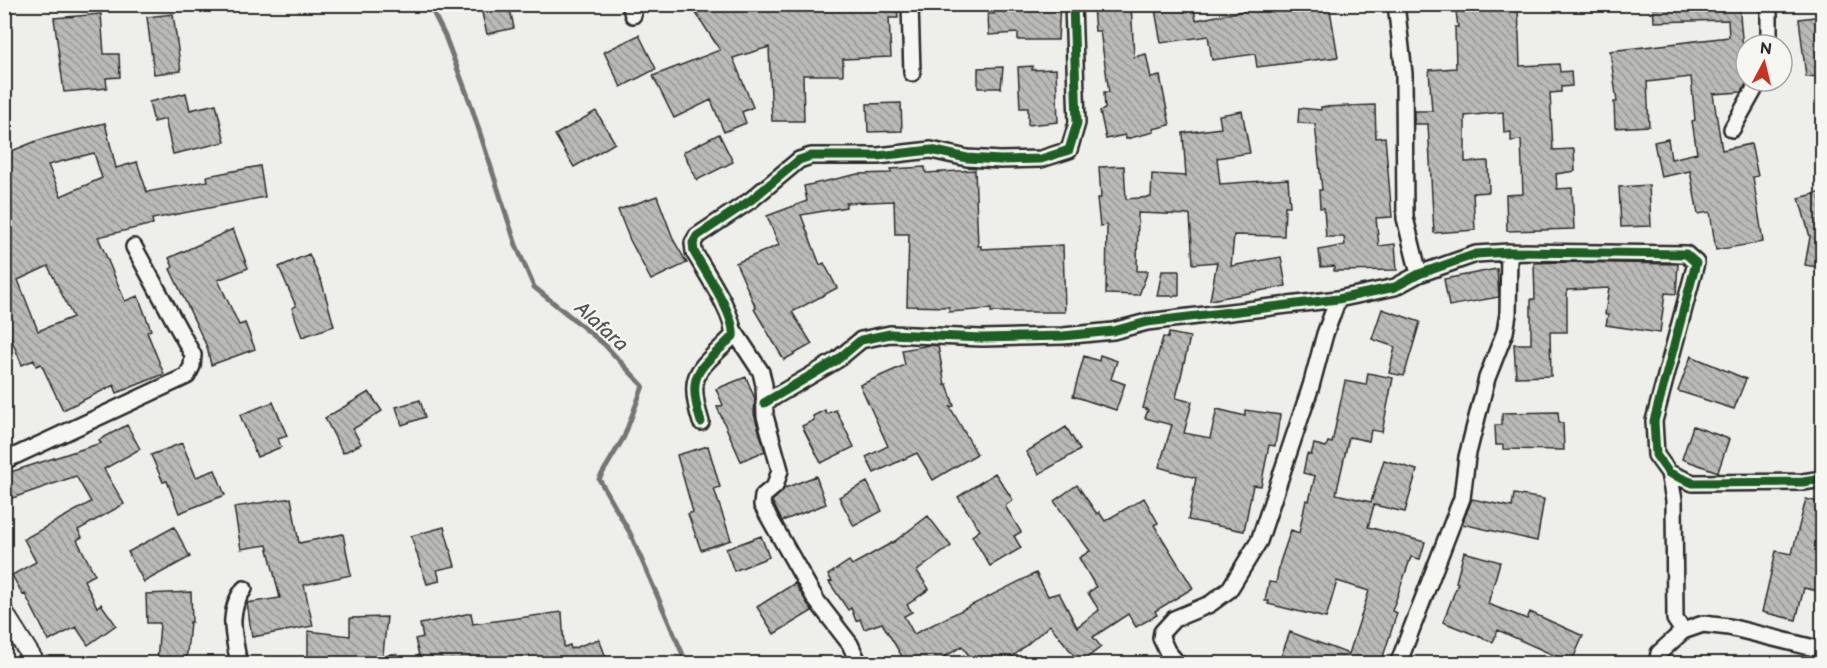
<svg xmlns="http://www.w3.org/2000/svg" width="1827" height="668" viewBox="0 0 1827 668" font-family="'Balsamiq Sans',sans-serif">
<defs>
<pattern id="building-back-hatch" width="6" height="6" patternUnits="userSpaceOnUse" patternTransform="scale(1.5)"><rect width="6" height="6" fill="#babab7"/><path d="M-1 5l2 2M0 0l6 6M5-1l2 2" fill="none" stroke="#979795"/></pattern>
</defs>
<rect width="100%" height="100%" fill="#eeeeea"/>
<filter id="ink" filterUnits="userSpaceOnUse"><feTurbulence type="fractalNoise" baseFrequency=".0167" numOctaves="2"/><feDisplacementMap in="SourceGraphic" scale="12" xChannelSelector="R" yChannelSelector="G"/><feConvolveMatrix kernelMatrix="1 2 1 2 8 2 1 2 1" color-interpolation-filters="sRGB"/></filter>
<g filter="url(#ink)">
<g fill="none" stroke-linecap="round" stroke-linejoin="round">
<!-- stream -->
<path stroke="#757573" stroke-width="5" d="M429 4 445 36 470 102 516 245 534 287 604 344 643 386 624 437 599 479 630 533 687 664"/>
</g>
<!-- building -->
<path fill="url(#building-back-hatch)" stroke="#2b2b2b" stroke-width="1.5" fill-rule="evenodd" d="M501 4H509L514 28 487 34 481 9Z
M690 4H897L898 18H889L891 57 843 59V75H803L804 121H772L769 47 733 58 753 107 742 112 746 123 724 132 711 100 674 118 653 76 720 50Z
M993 4H1060L1058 40H1018V33L989 35 988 14H994Z
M1098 4H1131L1134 57 1146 54 1151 78 1160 76 1170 125 1153 129 1154 132 1126 139 1125 135 1106 139 1100 111 1105 109 1104 92H1109L1100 31H1095L1093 8 1098 7Z
M1154 4H1193L1196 20 1249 10V6L1262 4H1329L1338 57 1257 67 1255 54 1212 60 1208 36 1161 43Z
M1455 4H1518L1520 66 1559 64 1560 72 1571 71 1572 86 1561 87V92L1550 93 1553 150 1574 149 1575 171 1556 174 1557 189 1572 188 1574 229 1507 231 1506 195 1523 194 1521 140 1511 141V132L1504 133 1503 112 1465 116V162L1488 161 1489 192 1473 193 1475 230 1434 233 1428 124H1414V111H1432L1429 70 1456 68 1455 27H1458Z
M1653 4H1739L1746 84 1742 92 1713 94 1722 150 1751 144 1758 176 1753 177 1763 242 1716 250 1710 212 1698 214 1690 171 1661 177 1654 142 1668 139 1671 159 1697 153 1692 121 1695 120 1691 77 1647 82 1649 126 1615 128 1614 102H1617L1610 51 1729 37 1728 20 1654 22Z
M101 14 104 54H119L120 77 106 78 107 88 64 92 54 18Z
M173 14 181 71 154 74 147 17Z
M1822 16V76L1806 77 1799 19Z
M639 35 656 69 621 87 604 52Z
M1033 66 1032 70 1056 69 1058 122 1028 125V108H1020L1018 67Z
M1003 67 1001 88H978V68Z
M186 93 190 110 216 104 225 142 173 154 165 119 154 122 149 102Z
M901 103 902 131 868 132 867 104Z
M1375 105 1376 138 1385 137 1392 217 1376 218 1379 246 1395 244 1397 270 1334 271V266L1321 267 1319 250 1345 245 1344 237H1326L1324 208H1320L1319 190H1322L1315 124 1298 123 1299 108 1321 110V107Z
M596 111 615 143 574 167 555 135Z
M1242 111 1250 153 1217 158 1220 184 1288 179 1290 206H1285L1284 236 1234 235 1231 266 1281 257 1286 286 1210 300 1217 262 1193 264 1190 215 1138 213 1137 271H1148L1139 295 1106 294 1107 225 1100 226 1097 198H1101L1099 167 1124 166 1126 199 1151 197 1152 174 1186 176 1183 133 1221 128 1219 115Z
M105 123 116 168 137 162 147 192 208 181 207 176 260 166 265 197 152 219 153 224 98 237 125 301 138 296 151 330 147 332 164 374 117 393 114 385 63 410 41 364 36 366 34 360 22 365 8 331 4 333V154L39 140ZM94 153 102 178 61 196 48 165ZM48 266 73 317 38 331 18 280Z
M719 134 733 162 697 180 683 152Z
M925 167 926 173 975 170 978 246H981V249L1063 245 1065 312H991V309L949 312V307L907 306 909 234H895L894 201 846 203V207L801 215 820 265 824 263 837 288 792 312 812 344 784 360 754 309 756 308 736 263 779 245 767 216 807 201 804 186 858 174 891 173V169Z
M1649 185 1651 226 1621 227 1619 187Z
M1822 192V268L1805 265 1810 237 1799 198Z
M657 196 674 241 687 263 651 280 630 240 618 210Z
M233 229 248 268 218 280 239 325 245 323 255 349 211 365 207 347 170 269 173 267 169 258Z
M309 254 322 283 334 326 302 337 292 308 296 306 279 267Z
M1560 262 1678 264 1676 294 1665 293 1660 333 1606 325 1608 315 1605 314 1609 288 1567 290V332H1550L1551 376 1516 377 1514 344H1531V299H1535L1534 263Z
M1497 269 1499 297 1449 306 1444 279Z
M1162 271H1179V296H1157Z
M1382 309 1420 322 1404 376 1389 373 1395 347 1372 339Z
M1169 333 1190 337 1176 398 1192 402 1184 433 1210 438 1217 409 1245 416V410L1280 415 1275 446 1269 445 1261 486 1253 485 1244 531 1188 520 1196 478 1159 467 1172 425 1145 418 1148 410 1143 408 1163 337 1168 338Z
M930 345 938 346 945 385 947 384 954 406 950 407 977 454 933 480 917 453 874 473 866 457 888 446 860 385 905 365 902 350Z
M1100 355 1117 361 1111 379 1125 384 1116 410 1073 396 1084 356 1099 361Z
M1691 356 1746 379 1734 409 1678 391Z
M1368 373 1393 378 1382 432 1371 430 1369 441 1349 437 1336 494 1371 502 1384 460 1417 470 1405 512 1374 505 1368 527 1425 542 1420 559 1411 557 1392 611 1397 613 1381 663H1291L1280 659 1290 632 1349 654 1369 591 1337 581 1326 618 1268 604 1269 601H1265L1269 582 1276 583 1280 562 1291 530 1299 533 1306 500 1309 501 1315 476 1303 473 1307 454 1311 455 1314 444 1326 447 1328 442 1332 443 1345 381 1366 385Z
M746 377 755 399 754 414 765 451 741 461 717 407 723 405 716 389Z
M369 392 382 411 353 429 361 444 343 453 325 418Z
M420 400 425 417 402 425 396 407Z
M273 402 287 436 278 439 281 447 257 457 240 415Z
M825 410 826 414 836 410 854 447 821 463 802 426 814 420 813 416Z
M1558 412 1559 423H1563L1564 450 1503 449V445H1496L1495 425H1502V413Z
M127 425 140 449 104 469 124 504 78 530 82 537 77 540 95 575 84 580 97 607 101 604 116 625 88 645 76 627 49 641 25 594 23 595 12 575 36 562 24 539 91 502 76 476 4 501V474L101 443 99 440Z
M1693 426 1729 439 1718 472 1682 459Z
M1066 427 1080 450 1039 474 1026 452Z
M182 443 196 477 215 470 225 495 179 513 167 481 163 482 151 455Z
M708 446 720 487 714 489 731 540 701 550 688 514 693 512 677 455Z
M995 473 1013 500 1005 506 1021 532 1014 536 1021 548 990 566 972 536 980 530 958 497Z
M816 476 826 504 782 521 772 501 785 488Z
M867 482 882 511 854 526 839 497Z
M1077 485 1097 514 1099 512 1105 521 1144 498 1158 523 1154 525 1193 588 1155 611 1157 615 1136 627 1128 614 1093 637 1101 647 1080 663 1050 625 1005 663H974L962 646 935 663H906L882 623 864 629 860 619 856 621 851 608 848 610 829 582 832 581 828 575 849 561 852 565 895 541 928 516 951 546 917 571 929 589 907 605 912 612 904 616 914 634 1036 573 1048 596 1059 593 1077 627 1099 610 1088 593 1096 587 1079 558 1090 551 1054 501Z
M1514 494 1544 499 1537 541 1462 524 1472 499 1512 507Z
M291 498 299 543 343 534 351 575 304 585 313 626 252 637 247 603 280 598 267 545 241 549 234 507Z
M1806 499 1822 503V542L1818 561 1822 562V592L1804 588 1796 620 1762 612 1776 551 1792 554Z
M174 527 190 557 144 582 128 552Z
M444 527 455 566 437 570 440 581 427 584 411 536Z
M761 536 769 557 734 571 726 549Z
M1464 552 1500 562 1488 604 1527 619 1530 612 1583 636 1571 663 1498 630 1493 642 1443 622 1458 583 1456 582Z
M795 583 812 611 774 634 757 607Z
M191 592 192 622H190L186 663H157L160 623H147L146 594Z
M562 612 564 647 570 645 571 649 599 639 608 663H421L415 639 423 637 420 624 471 613 473 624Z
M387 617 382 663 308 659V631L350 636V618Z"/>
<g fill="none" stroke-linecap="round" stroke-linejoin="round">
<!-- minor casing -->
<g stroke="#2b2b2b" stroke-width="20">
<path id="minor" d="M630 4 633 15
M910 4 912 73
M1396 4 1404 74 1405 218 1419 274
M1769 4V45
M1732 129 1759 81
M734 331 761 372 764 385 765 416 780 470 775 486 763 496 762 505 816 600 850 644 859 664
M764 403 837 360 861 340 890 334 982 338 1063 336 1113 331 1147 322 1338 299 1395 287 1419 274 1476 254 1509 252 1686 254 1696 263 1654 421 1656 455 1669 473 1693 483 1803 482 1822 479
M701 422C685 371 700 370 733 336 736 316 704 270 694 252L693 243 697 236 751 200 799 160 811 156H878L931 150 967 158 1000 160 1041 159 1069 150 1077 123 1073 4
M4 461 187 376 192 366 193 355 134 247
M1669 473 1674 500 1675 619 1683 631
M239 664C234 636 226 612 244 589
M393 664V663
M1178 664 1167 651 1161 638 1162 632 1174 619 1210 604 1229 590 1259 541 1311 386 1325 334 1338 299
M1398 664 1462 498 1467 457 1487 378 1505 332 1508 314 1509 252
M1657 664 1659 653 1683 631 1703 624 1729 627 1822 650"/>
</g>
<!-- tertiary casing -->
<g stroke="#2b2b2b" stroke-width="22">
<path id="tertiary" d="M4 613 36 664"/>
</g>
<!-- minor -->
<use href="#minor" stroke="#f6f6f2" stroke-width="15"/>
<!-- tertiary -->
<use href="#tertiary" stroke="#f6f6f2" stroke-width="18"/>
<!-- cycleway casing -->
<g stroke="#f6f6f2" stroke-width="13">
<path id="cycleway" d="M764 403 837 360 861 340 890 334 982 338 1063 336 1113 331 1147 322 1338 299 1395 287 1419 274 1476 254 1509 252 1686 254 1696 263 1654 421 1656 455 1669 473 1693 483 1803 482 1822 479
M701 422C685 371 700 370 733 336 736 316 704 270 694 252L693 243 697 236 751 200 799 160 811 156H878L931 150 967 158 1000 160 1041 159 1069 150 1077 123 1073 4"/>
</g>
<!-- cycleway -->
<use href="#cycleway" stroke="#1b5e20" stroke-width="9"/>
</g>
</g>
<g text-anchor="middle" stroke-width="4.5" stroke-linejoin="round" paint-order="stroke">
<!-- water labels -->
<g font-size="20" font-style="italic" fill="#565655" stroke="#f6f6f2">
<text transform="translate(602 326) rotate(42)" y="7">Alafara</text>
</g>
</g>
<!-- margin -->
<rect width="1827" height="668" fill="none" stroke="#f6f6f2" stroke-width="24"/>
<rect x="12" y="12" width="1803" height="644" fill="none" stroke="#2b2b2b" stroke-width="2" filter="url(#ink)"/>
<!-- north arrow -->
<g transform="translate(1764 63) rotate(7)"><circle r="28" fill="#f6f6f2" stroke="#a5a5a2" stroke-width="1.5"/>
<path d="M0-4.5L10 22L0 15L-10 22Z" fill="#c8321e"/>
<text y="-9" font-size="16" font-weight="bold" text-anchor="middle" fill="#2b2b2b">N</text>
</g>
</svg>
